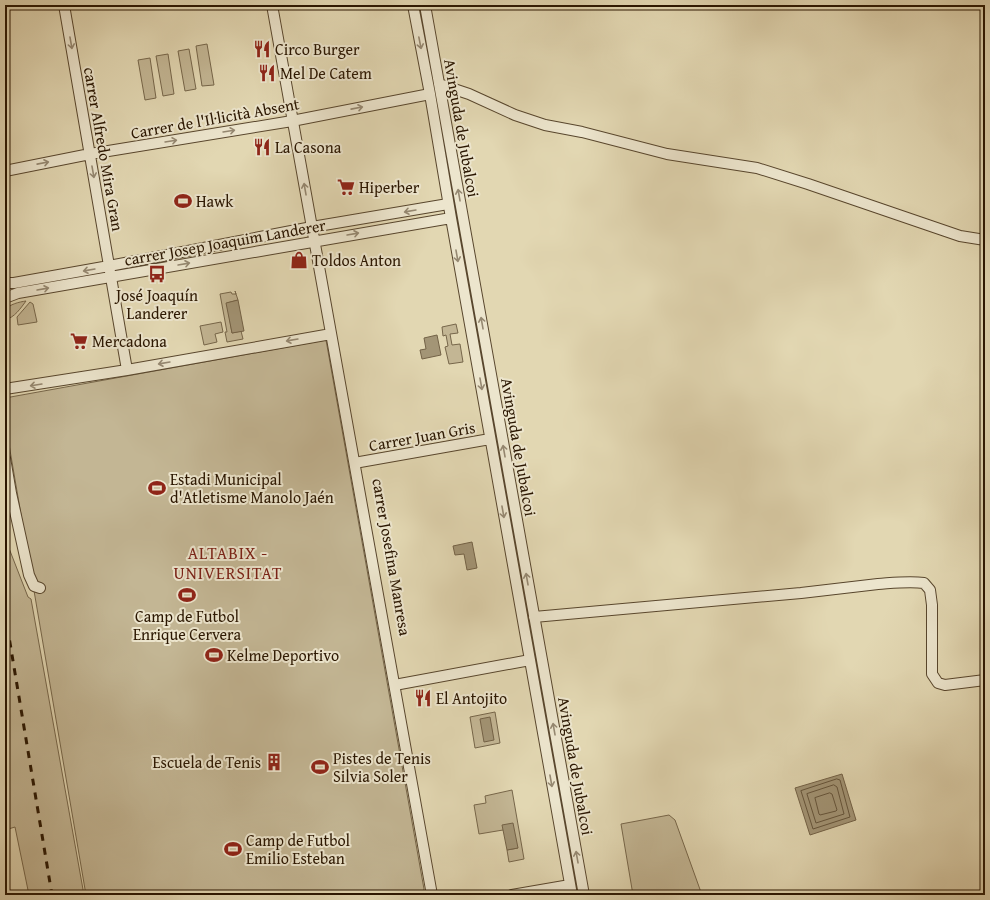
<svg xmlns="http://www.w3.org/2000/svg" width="990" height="900" viewBox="0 0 990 900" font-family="'Gentium Book Plus',serif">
<rect width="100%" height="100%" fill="#e2d7b2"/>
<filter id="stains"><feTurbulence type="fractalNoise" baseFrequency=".005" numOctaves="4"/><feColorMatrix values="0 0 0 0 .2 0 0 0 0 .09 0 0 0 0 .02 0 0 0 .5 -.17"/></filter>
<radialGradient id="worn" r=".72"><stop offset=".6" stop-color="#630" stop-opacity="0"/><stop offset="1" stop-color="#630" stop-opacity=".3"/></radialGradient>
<!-- green -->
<path fill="#c3b694" stroke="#76664a" d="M207 44 214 85 202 86 196 46Z
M189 49 196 89 185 91 178 51Z
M168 54 174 94 163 96 156 56Z
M150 58 156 98 145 100 138 60Z
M235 291 238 300 227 303 232 333 241 331 243 339 227 342 225 332H227L220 294 231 292 232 294H236Z
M26 301C20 309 15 317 5 320V310C10 304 19 302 26 301Z
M30 302 33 304 37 322 18 325 17 317Z
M221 322 223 332 215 334 217 342 204 345 200 326Z
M456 324 458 333 450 334 452 345 460 344 463 362 449 364 445 347 448 346 446 335 443 336 442 327Z
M326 340 424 889 423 895H86L5 421V398Z
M5 538 28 597 31 599 84 895H29L15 827 5 830Z
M495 712 500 743 475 748 470 717Z
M512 790 524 859 509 862 507 850 518 848 503 830 479 834 474 805 486 803 485 796Z
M669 815 675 820 702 895H633L621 824Z"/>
<!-- water -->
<path fill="#a39576" stroke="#736247" d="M238 300 244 331 232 333 226 303Z
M437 335 441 355 422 359 420 350 426 349 424 338Z
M472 542 477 568 467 570 464 554 455 555 453 546Z
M490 717 494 740 484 742 480 719Z
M842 774 856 820 810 835 795 788Z
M513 823 518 848 507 850 502 825Z"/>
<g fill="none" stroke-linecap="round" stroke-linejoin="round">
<!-- shore -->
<path stroke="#66563c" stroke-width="1" d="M837 779 840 780 850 817 813 829 801 791Z
M834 785 837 787 844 814 816 823 807 794Z
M830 793 832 794 837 810 836 811 820 815 819 814 815 798Z"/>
<!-- minor casing -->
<g stroke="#58462d" stroke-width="12">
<path id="minor" d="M64 5 127 370
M272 5 432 895
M413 5 430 94 451 218 572 895
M425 5 584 895
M439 84 469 94 515 115 545 125 582 132 667 154 757 168 808 184 960 236 985 240
M5 171 90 154 292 121 430 94
M5 283H14L109 266 312 227 448 204
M5 298 18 293 451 218
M5 389 127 370 331 334
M5 458 11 493 29 575 34 586 40 588
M360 462 490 439
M534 617 801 593C827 590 852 587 878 584 893 583 909 581 924 583L930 590 932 605V674L938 683 945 685 985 680
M400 684 530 660
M512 895 570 885"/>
</g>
<!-- minor -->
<use href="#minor" stroke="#ece5cd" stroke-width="10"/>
<!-- rail -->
<path stroke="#2a1601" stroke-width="3" stroke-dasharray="7 7" stroke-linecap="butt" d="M5 613 52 895"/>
</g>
<!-- one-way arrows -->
<defs><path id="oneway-shaft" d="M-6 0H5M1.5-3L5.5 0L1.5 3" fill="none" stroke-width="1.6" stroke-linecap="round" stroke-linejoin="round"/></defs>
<g stroke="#958871">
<use href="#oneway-shaft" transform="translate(71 43) rotate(80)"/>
<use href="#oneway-shaft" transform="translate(420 43) rotate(79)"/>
<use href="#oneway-shaft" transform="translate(357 108) rotate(-11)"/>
<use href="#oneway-shaft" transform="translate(229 131) rotate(-9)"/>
<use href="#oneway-shaft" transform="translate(171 141) rotate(-9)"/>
<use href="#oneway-shaft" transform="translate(43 163) rotate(-11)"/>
<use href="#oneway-shaft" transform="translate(93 172) rotate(80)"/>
<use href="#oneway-shaft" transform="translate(305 189) rotate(-100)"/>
<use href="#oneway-shaft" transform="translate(459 195) rotate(-100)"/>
<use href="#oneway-shaft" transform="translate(410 211) rotate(170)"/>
<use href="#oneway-shaft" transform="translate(353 234) rotate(-10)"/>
<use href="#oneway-shaft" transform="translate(457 256) rotate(80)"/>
<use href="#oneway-shaft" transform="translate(184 264) rotate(-10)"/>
<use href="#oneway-shaft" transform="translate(89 270) rotate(170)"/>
<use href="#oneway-shaft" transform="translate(43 289) rotate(-10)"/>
<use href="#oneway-shaft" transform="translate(482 323) rotate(-100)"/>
<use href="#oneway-shaft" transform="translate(292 340) rotate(170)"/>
<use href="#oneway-shaft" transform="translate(164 363) rotate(170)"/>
<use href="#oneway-shaft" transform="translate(481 384) rotate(80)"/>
<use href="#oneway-shaft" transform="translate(36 385) rotate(171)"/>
<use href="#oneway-shaft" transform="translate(504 451) rotate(-100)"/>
<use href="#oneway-shaft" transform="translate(503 512) rotate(80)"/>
<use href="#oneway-shaft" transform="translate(527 579) rotate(-100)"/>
<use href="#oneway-shaft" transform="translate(554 729) rotate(-100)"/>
<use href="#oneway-shaft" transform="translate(551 781) rotate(80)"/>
<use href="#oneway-shaft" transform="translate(577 857) rotate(-100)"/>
</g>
<!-- icons -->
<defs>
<g id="restaurant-bare" transform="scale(1.38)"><path d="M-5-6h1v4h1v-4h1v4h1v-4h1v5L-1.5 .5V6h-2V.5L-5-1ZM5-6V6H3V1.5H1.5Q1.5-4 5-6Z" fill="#8f2418" stroke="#ece5cd" stroke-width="2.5" paint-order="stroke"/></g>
<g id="supermarket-bare" transform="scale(1.38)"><path d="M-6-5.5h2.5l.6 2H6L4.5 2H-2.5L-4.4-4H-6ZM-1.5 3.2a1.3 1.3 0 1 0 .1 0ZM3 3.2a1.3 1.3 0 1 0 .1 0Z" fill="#8f2418" stroke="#ece5cd" stroke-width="2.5" paint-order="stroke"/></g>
<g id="stadium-bare" transform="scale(1.38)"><path d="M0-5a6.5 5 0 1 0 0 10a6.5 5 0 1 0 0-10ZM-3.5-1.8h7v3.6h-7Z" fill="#8f2418" stroke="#ece5cd" stroke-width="2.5" paint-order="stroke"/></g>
<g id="shop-bare" transform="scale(1.38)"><path d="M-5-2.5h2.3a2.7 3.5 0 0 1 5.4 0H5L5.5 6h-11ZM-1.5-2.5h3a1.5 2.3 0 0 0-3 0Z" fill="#8f2418" stroke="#ece5cd" stroke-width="2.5" paint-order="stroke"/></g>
<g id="bus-bare" transform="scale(1.38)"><path d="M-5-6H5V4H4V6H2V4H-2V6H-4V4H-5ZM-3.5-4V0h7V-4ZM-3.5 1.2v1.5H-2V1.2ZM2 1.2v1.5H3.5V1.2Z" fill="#8f2418" stroke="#ece5cd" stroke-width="2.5" paint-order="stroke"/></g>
<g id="building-bare" transform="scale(1.38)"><path d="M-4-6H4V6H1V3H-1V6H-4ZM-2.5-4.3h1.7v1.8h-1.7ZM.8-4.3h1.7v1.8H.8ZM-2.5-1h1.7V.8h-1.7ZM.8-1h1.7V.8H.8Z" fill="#8f2418" stroke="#ece5cd" stroke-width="2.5" paint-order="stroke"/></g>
</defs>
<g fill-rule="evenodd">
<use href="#restaurant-bare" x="262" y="49"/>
<use href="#restaurant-bare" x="267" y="73"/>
<use href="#restaurant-bare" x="262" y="147"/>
<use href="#supermarket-bare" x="346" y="187"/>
<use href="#stadium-bare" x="183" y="201"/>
<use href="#shop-bare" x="299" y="260"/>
<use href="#bus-bare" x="157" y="274"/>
<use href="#supermarket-bare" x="79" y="341"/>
<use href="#stadium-bare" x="157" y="488"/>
<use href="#stadium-bare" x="187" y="595"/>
<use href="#stadium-bare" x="214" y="655"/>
<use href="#restaurant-bare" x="423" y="698"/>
<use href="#building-bare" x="274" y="762"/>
<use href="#stadium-bare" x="320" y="767"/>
<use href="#stadium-bare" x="233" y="849"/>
</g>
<g text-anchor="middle" stroke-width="4" stroke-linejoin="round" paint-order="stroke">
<!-- poi labels -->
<g font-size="16" fill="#2a1601" stroke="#ece5cd" text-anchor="start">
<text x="275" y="55">Circo Burger</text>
<text x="280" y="79">Mel De Catem</text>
<text x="275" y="153">La Casona</text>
<text x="359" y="193">Hiperber</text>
<text x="196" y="207">Hawk</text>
<text x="312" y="266">Toldos Anton</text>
<text x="157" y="301" text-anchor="middle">José Joaquín<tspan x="157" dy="18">Landerer</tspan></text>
<text x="92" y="347">Mercadona</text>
<text x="170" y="485">Estadi Municipal<tspan x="170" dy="18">d'Atletisme Manolo Jaén</tspan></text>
<text x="187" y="622" text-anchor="middle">Camp de Futbol<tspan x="187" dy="18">Enrique Cervera</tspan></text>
<text x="227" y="661">Kelme Deportivo</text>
<text x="436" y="704">El Antojito</text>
<text x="333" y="764">Pistes de Tenis<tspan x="333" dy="18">Silvia Soler</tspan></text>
<text x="261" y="768" text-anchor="end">Escuela de Tenis</text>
<text x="246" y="846">Camp de Futbol<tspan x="246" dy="18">Emilio Esteban</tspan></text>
</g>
<!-- street labels -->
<g font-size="16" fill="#2a1601" stroke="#ece5cd">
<text transform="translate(215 118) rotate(-10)" y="6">Carrer de l'Il·licità Absent</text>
<text transform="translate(462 128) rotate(80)" y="6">Avinguda de Jubalcoi</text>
<text transform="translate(104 149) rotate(80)" y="6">carrer Alfredo Mira Gran</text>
<text transform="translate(225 242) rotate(-10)" y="6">carrer Josep Joaquim Landerer</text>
<text transform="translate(422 436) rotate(-10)" y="6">Carrer Juan Gris</text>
<text transform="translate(519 447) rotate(80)" y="6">Avinguda de Jubalcoi</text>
<text transform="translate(392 557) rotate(80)" y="6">carrer Josefina Manresa</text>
<text transform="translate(576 766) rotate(80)" y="6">Avinguda de Jubalcoi</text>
</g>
<!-- neighbourhood labels -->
<g font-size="17" letter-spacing="1" fill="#7a1f14" stroke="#ece5cd">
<text x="228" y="559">ALTABIX -<tspan x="228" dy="20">UNIVERSITAT</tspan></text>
</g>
</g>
<!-- margin -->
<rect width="990" height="900" fill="none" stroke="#e2d7b2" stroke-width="20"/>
<rect x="6" y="6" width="978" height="888" fill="none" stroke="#2a1601" stroke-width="2"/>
<rect x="10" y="10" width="970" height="880" fill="none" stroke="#2a1601"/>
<rect width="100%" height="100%" filter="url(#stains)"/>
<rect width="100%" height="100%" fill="url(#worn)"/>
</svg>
